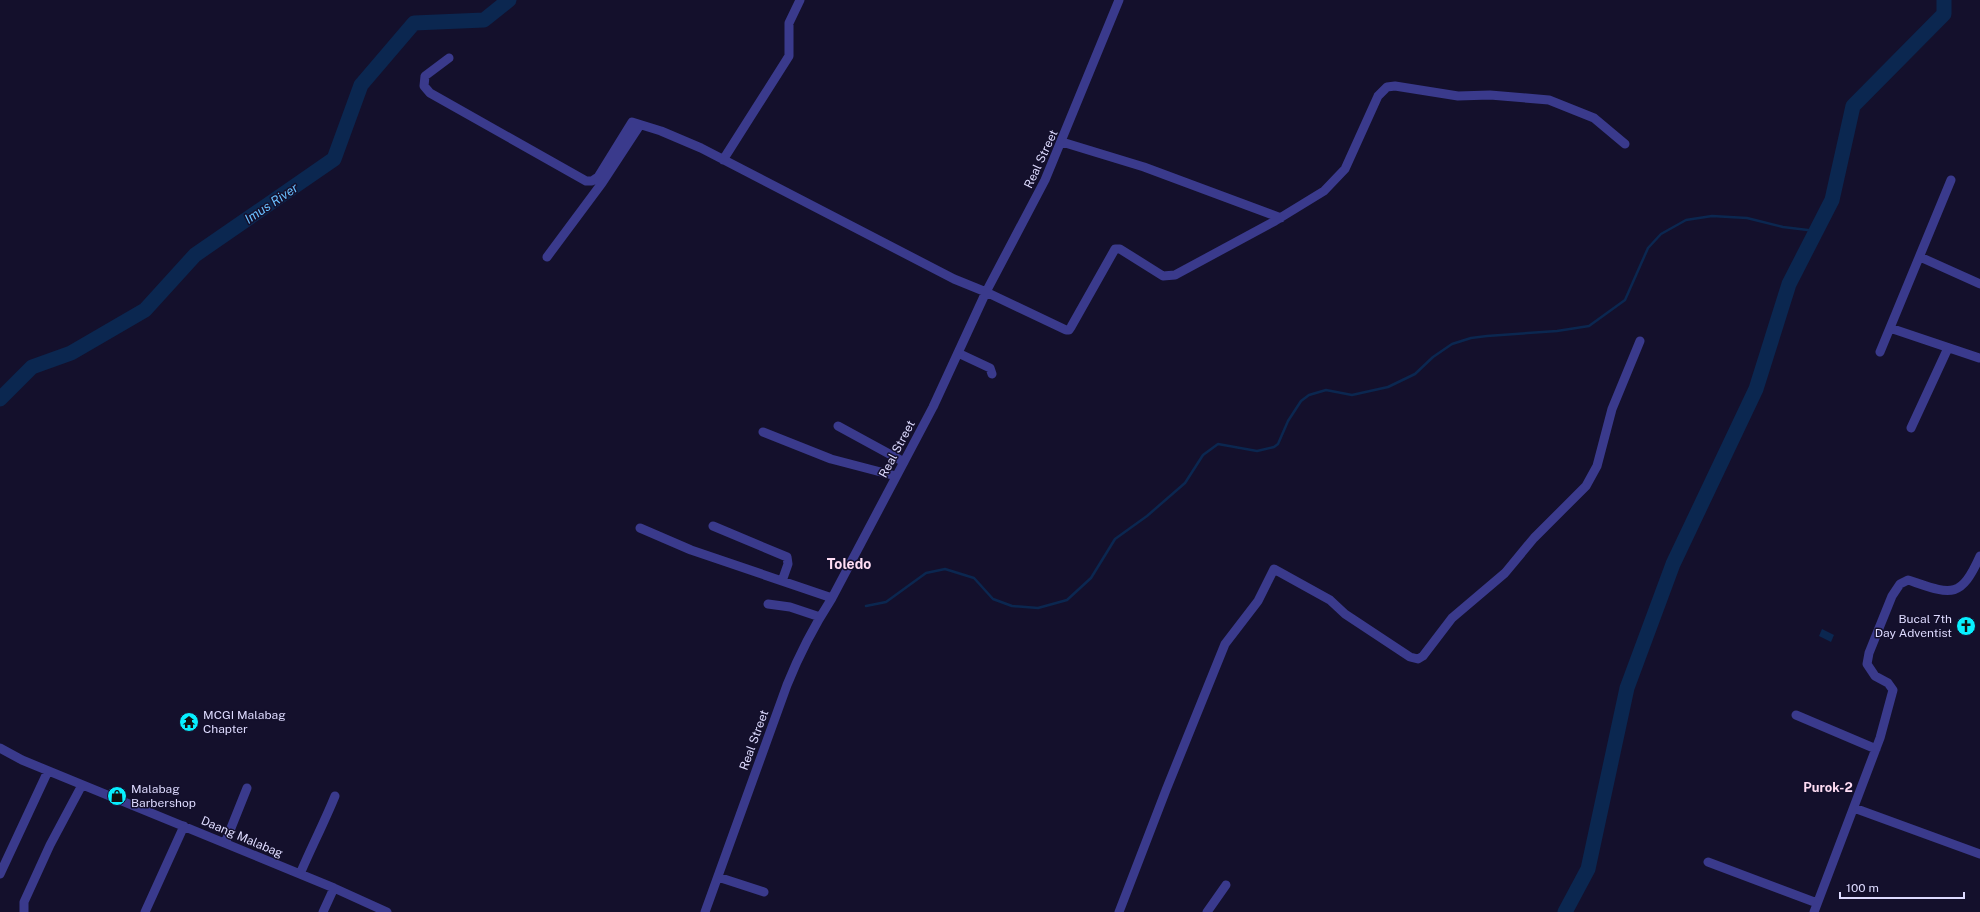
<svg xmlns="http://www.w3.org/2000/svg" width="1980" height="912" viewBox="0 0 1980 912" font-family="'Public Sans',sans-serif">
<rect width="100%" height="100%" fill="#14102c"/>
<!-- water -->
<path fill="#0b2750" d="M1822 629 1834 635 1831 642 1819 636Z"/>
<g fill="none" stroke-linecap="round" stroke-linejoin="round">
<!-- stream -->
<path stroke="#0b2750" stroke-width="2.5" d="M866 606 886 602 926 573 945 569 974 578 993 599 1012 606 1038 608 1067 600 1091 578 1115 539 1147 516 1185 483 1203 455 1218 444 1257 451 1274 447 1278 444 1288 421 1301 401 1309 395 1326 390 1352 395 1388 387 1415 374 1433 357 1452 344 1471 338 1487 336 1557 331 1589 326 1625 300 1648 248 1661 234 1686 220 1712 216 1747 218 1783 227 1816 231"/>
<!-- river -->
<path stroke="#0b2750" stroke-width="15" d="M0 399 32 367 71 353 145 310 195 255 334 159 361 85 414 23 484 20 509 0
M1565 912 1588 869 1627 688 1673 564 1756 389 1789 284 1832 200 1853 106 1944 14V0"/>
<!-- minor -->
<path stroke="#3a3a8c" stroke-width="9" d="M449 58 425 76 424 86 430 93 586 181H592L598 177 632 122 661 131 701 148 954 279 986 292 1066 330H1069L1071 327 1115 249H1120L1163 276 1175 275 1275 221 1324 191 1345 169 1378 96 1387 87 1395 86 1458 96 1490 95 1549 100 1594 118 1625 144
M1062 142 1144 167 1281 218
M723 160 789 56V23L800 0
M547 257 602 183 640 125
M1920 257 1980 284
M1890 328 1979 358
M1880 352 1951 180
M958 353 990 368 992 374
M838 426 904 462
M1911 428 1948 348
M763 432 831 459 896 476
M713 526 787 557 788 564 782 581
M640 528 691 550 832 598
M768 604 790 607 820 617
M1796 715 1876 749
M0 748 22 760 334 888 387 912
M1854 808 1980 854
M225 843 247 788
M1708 862 1817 903
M0 874 48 771
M300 874C311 848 324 823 335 796
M718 877 764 892
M24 912V902L50 845 82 785
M145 912 184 826
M323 912 334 888
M705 912 787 685C799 655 814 626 832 598L933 407 986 292 1045 180 1119 0
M1119 912 1166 790 1225 644 1258 601 1274 569 1330 600 1345 614 1410 657 1418 659 1423 656 1452 618 1505 573 1534 538 1586 486 1597 466 1612 409 1640 341
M1207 912 1226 885
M1814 912 1880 738 1893 690 1888 683 1875 676 1867 664 1869 653 1892 596 1900 584 1908 580C1950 594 1960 601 1980 556"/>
</g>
<!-- icons -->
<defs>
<g id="church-disc" transform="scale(1)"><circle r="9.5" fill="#07efff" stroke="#14102c"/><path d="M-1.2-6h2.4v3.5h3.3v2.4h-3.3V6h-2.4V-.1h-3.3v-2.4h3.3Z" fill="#111"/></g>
<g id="temple-disc" transform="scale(1)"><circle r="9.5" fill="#07efff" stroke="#14102c"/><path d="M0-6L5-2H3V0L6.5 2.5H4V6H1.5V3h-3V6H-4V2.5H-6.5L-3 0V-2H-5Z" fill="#111"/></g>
<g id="shop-disc" transform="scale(1)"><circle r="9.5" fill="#07efff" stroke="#14102c"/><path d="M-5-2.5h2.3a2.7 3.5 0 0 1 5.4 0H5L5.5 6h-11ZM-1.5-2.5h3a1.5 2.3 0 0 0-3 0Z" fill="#111"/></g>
</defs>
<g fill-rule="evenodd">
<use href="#church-disc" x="1966" y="626"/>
<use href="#temple-disc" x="189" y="722"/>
<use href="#shop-disc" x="117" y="796"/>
</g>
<g text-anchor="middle" stroke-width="3" stroke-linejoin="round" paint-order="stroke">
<!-- street labels -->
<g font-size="12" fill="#dedbff" stroke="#14102c">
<text transform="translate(1041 159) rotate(-65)" y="4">Real Street</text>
<text transform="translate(897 449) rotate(-62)" y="4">Real Street</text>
<text transform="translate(754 740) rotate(-70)" y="4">Real Street</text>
<text transform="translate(242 837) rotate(23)" y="4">Daang Malabag</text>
</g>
<!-- poi labels -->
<g font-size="12" fill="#dedbff" stroke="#14102c" text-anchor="start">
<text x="1952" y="623" text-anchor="end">Bucal 7th<tspan x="1952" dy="14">Day Adventist</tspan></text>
<text x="203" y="719">MCGI Malabag<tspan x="203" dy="14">Chapter</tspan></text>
<text x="131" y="793">Malabag<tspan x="131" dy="14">Barbershop</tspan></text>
</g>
<!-- water labels -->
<g font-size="13" font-style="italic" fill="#69bfff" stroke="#14102c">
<text transform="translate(271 203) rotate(-34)" y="5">Imus River</text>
</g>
<!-- neighbourhood labels -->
<g font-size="13" font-weight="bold" fill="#ffddf4" stroke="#14102c">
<text x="1828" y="792">Purok-2</text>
</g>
<!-- quarter labels -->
<g font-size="14" font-weight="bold" fill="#ffddf4" stroke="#14102c">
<text x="849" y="569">Toledo</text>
</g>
</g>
<!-- scale -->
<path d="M1840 892v6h124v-6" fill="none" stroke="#dedbff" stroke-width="2"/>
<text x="1846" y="892" font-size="12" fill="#dedbff" stroke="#14102c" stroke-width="3" paint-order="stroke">100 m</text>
</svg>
